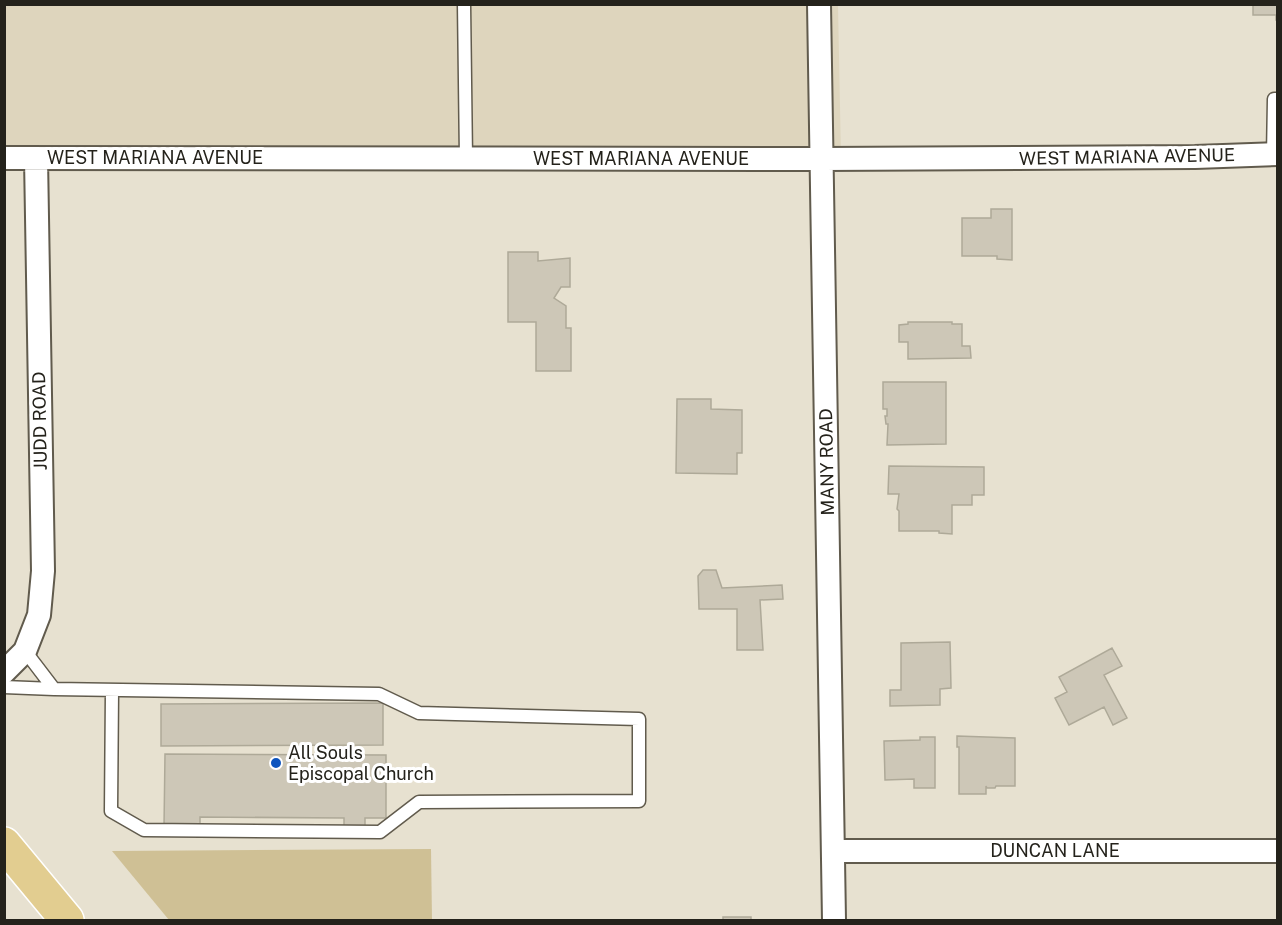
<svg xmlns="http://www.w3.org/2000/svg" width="1282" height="925" viewBox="0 0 1282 925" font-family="'Public Sans',sans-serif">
<rect width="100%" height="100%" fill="#e7e1d0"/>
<!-- built -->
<path fill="#ded5bd" d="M4 5H838L841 157 5 158Z"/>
<!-- green -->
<path fill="#cfc095" d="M431 849 432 920H169L112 851Z"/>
<!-- building -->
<path fill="#cdc7b7" stroke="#aea998" stroke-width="1.5" d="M1253 4H1278V20H1276V15H1253Z
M991 209H1012V260L997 259V256H962V218H991Z
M508 252H538V261L570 258V287H561L554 298 566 306V328H571V371H536V322H508Z
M908 322H952V324H962V346H970L971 358 908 359V342H899V325L908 324Z
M883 382H946V444L887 445 888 424H886L885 416H887V409H883Z
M677 399H711V409L742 410V453H737V474L676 473Z
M889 466 984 467V495H972V505H952V534L939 533V531H899V511L897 509 899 494H888Z
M703 570H716L722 588 782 585 783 599 760 600 763 650H737V609H699L698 576Z
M950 642 951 688 940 689V705L890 706V690H901V643Z
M1112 648 1122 666 1104 675 1127 718 1113 725 1104 707 1069 725 1055 698 1067 692 1059 677Z
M383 703V745L161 746V704Z
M957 736 1015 738V786H996L995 788H987L986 786V794H959V747H957Z
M920 737H935V788H914V779L885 780 884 741 920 740Z
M165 754 386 755V818H365V828H344V818L200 817V828L164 827Z
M723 917H751V920H723Z"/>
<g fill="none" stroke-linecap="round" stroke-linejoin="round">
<!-- service casing -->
<g stroke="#615b4d" stroke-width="15">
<path id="service" d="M464 4 466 159
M1273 155 1274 99H1278
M4 687 54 689 25 651
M54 689 379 694 419 713 639 719V801L419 802 380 832 144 830 111 811 112 691"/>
</g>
<!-- minor casing -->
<g stroke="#615b4d" stroke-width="26">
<path id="minor" d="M819 4 834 920
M4 158 822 159 1195 157 1278 154
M4 672 25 651 39 615 43 571 36 158
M833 851H1278"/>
</g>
<!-- primary casing -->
<g stroke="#fff" stroke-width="36">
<path id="primary" d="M4 844 67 920"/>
</g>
<!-- service -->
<use href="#service" stroke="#fff" stroke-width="12"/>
<!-- minor -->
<use href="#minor" stroke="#fff" stroke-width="22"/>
<!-- primary -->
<use href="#primary" stroke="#e2cd90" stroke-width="33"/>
</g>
<!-- markers -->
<circle fill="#0d54be" stroke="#fff" stroke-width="2" cx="276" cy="763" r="6"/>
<g text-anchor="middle" stroke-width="6" stroke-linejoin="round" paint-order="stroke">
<!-- street labels -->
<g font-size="18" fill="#24221b" stroke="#fff">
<text transform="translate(1127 157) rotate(-1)" y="6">WEST MARIANA AVENUE</text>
<text x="155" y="164">WEST MARIANA AVENUE</text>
<text x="641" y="165">WEST MARIANA AVENUE</text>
<text transform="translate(40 421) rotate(-91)" y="6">JUDD ROAD</text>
<text transform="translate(827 462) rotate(-91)" y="6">MANY ROAD</text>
<text x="1055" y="857">DUNCAN LANE</text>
</g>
<!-- poi labels -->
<g font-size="18" fill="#24221b" stroke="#fff" text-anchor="start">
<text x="288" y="759">All Souls<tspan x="288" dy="21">Episcopal Church</tspan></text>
</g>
</g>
<!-- border -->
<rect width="1282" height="925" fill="none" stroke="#24221b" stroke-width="12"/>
</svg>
